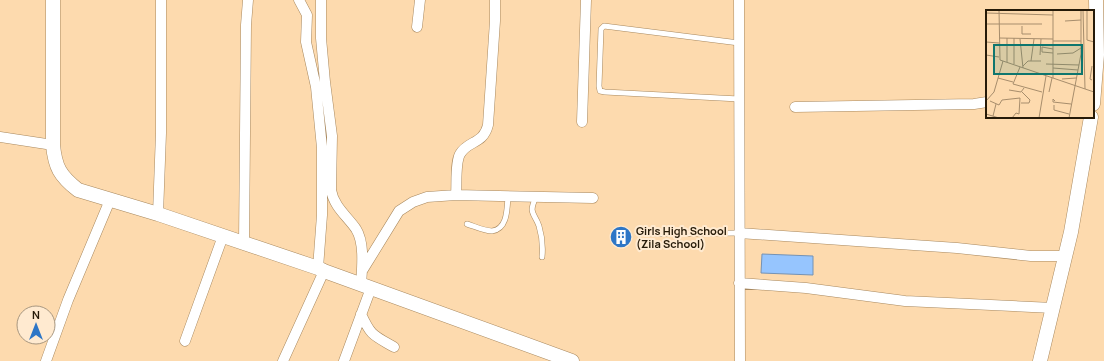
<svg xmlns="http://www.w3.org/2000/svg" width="1104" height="361" viewBox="0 0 1104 361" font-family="Manrope,sans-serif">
<rect width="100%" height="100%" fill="#fddaae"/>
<!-- water -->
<path fill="#96c5fe" stroke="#7492b4" d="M762 254 813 256V275L761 273Z"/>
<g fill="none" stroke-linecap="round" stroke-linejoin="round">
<!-- lane casing -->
<g stroke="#a8885e" stroke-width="6">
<path id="lane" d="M739 43 604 26 601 29 599 86 600 91 605 92 739 99
M536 197C528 214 534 212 539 226 542 236 543 247 542 257
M467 224C474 226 484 231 492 231 508 229 507 208 508 196
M651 234 739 233"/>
</g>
<!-- street casing -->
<g stroke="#a8885e" stroke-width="11">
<path id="street" d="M299 0 307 15 306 42 316 87 322 148V215L318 268
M321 0V38L325 82 332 136 331 190C334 207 347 216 356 229 365 243 362 269 361 285
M739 0 740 361
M417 27 420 0
M795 107 974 104 987 102
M582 122 586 0
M0 137 53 145
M456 195C457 184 455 163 460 154 468 140 483 145 488 125L495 21V0
M158 214 161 133V0
M739 233 957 248 1031 256H1065
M244 243 246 25 248 0
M362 271 399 211 413 202 427 197 456 195 593 198
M739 283 806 288 905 301 1053 308
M361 314C371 336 373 335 394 347
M185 341 223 236
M46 361 68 300 110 200
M283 361 324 271
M344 361 371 288"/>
</g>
<!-- secondary casing -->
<g stroke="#a8885e" stroke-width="15">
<path id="secondary" d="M53 0V145C55 167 60 176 78 190L158 214 318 268 324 271 572 361
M1093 104 1097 55 1096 0
M1040 361 1071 232 1091 117"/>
</g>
<!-- lane -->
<use href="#lane" stroke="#fff" stroke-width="5"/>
<!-- street -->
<use href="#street" stroke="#fff" stroke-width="10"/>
<!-- secondary -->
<use href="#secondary" stroke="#fff" stroke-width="14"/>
</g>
<!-- icons -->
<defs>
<g id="building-disc" transform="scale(1.15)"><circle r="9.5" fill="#2e76c6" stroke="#ffead0"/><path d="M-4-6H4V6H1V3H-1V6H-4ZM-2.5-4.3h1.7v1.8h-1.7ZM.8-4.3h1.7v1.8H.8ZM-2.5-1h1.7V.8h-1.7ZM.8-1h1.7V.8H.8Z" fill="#fff"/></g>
</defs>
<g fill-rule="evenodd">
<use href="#building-disc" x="621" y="237"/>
</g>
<g text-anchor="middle" stroke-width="4" stroke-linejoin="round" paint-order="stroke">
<!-- poi labels -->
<g font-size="11" font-weight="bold" fill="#261a08" stroke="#ffead0" text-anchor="start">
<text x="636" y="235">Girls High School<tspan x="636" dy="13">(Zila School)</tspan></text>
</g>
</g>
<!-- overview -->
<g transform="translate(986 10)">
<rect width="108" height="108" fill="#fddaae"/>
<path fill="none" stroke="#a78d6c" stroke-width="1" d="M13 0 14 50 108 82M97 0 99 79M101 0V30L108 32M0 3 67 5M79 11 95 10M0 14H56M36 16V24H45M13 28 67 29M34 29 37 58M67 31H95M0 32 13 33M67 39 56 37V42L67 43M71 44 87 43 95 38M0 45 13 47M54 45 55 29M45 51 48 29M21 52V28M28 54V28M60 54 93 55M37 56 42 51H55M106 56 104 69 106 70M34 57 27 74 56 82M67 58 92 60M12 68 27 72M67 68V0M76 69 90 68M23 80 35 82 38 78M63 82 66 68M0 91 8 82 17 51M4 91 13 95 16 90 34 88 33 104 30 103 26 108M69 91 67 89V92L85 94M35 93H43L44 90 36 82M68 95V100L83 104M0 104 13 108M7 106 10 94M53 108 60 66M83 108 95 44V0"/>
<path fill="#0f766e" fill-opacity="0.15" stroke="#0f766e" stroke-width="2" d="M8 35H96V64H8Z"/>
<rect width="108" height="108" fill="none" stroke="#261a08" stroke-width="2"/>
</g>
<!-- north arrow -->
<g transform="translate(36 325)"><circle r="19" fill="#ffead0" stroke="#a89780"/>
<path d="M0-3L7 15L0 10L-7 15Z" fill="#2e76c6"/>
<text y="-6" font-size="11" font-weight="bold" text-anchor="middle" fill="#261a08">N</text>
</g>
</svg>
